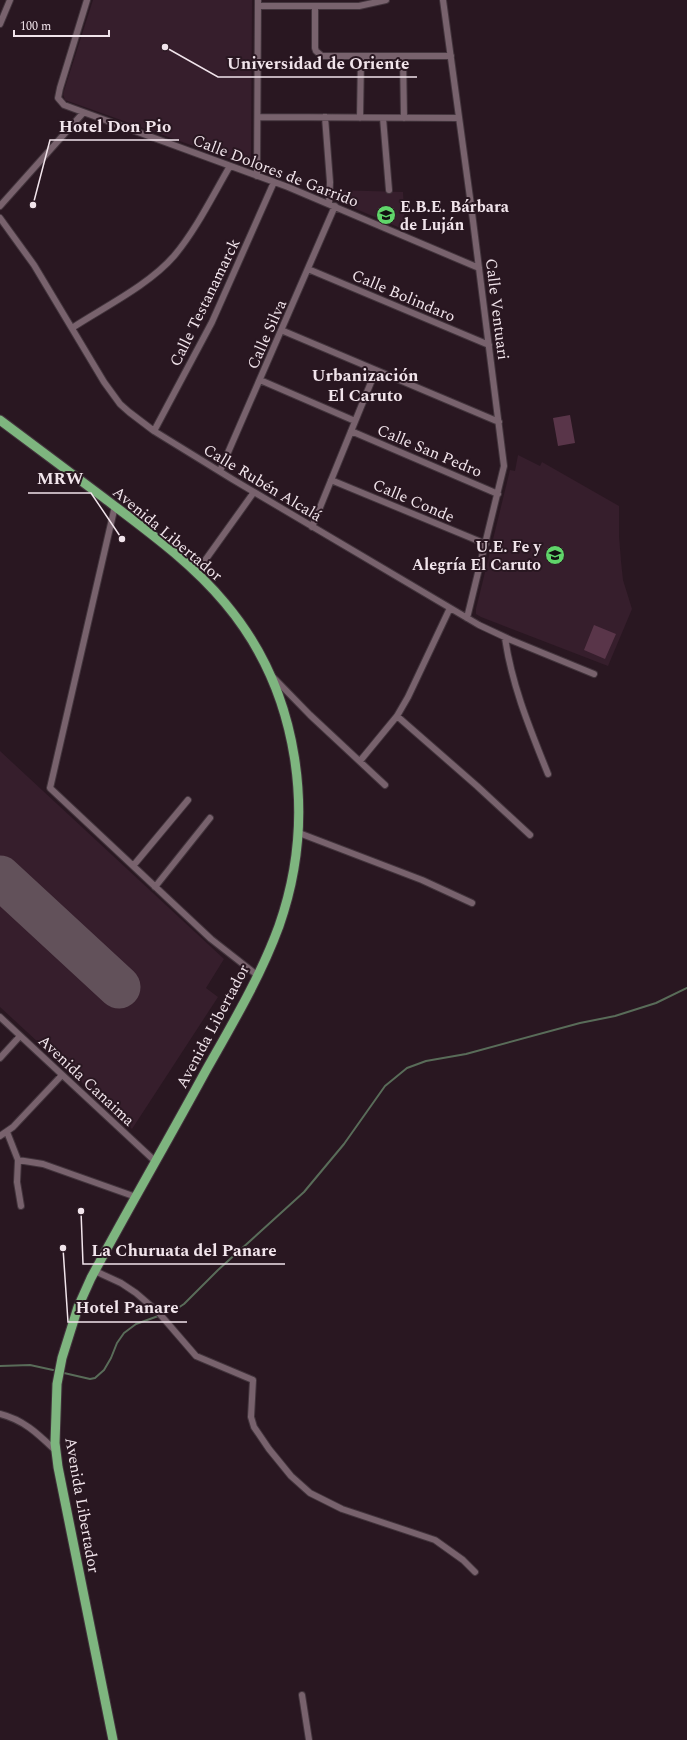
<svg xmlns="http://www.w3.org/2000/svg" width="687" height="1740" viewBox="0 0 687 1740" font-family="Spectral,serif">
<rect width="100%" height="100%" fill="#291721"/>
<!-- built -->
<path fill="#361e2c" d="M93 0H252L251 158 250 163 244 164 65 100 63 94Z
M334 190 403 192 405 230 333 199Z
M518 455 540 466 542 462 619 506V536L621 561 623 580 632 609 608 666 481 617 476 614V609L510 470 515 471Z
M0 751 224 959 206 988 218 997 132 1129 0 1007Z"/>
<!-- green -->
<path fill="#593549" d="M570 415 575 443 558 446 553 418Z
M594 625 616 634 605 659 584 650Z"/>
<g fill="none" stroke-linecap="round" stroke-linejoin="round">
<!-- stream -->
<path stroke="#596c59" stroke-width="2" d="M0 1366 30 1365 53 1370
M64 1373 90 1379 95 1378 104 1370 111 1358 117 1343 124 1333 136 1324 175 1310 184 1304 218 1270 304 1192 344 1144 385 1086 407 1068 426 1061 466 1054 580 1023 615 1016 656 1003 687 988"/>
<!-- runway -->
<path stroke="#62515a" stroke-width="43" d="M0 877 119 987"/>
<!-- minor casing -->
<g stroke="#42343c" stroke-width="8">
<path id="minor" d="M87 0 60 88 58 98 64 105 288 187 479 268
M443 0 471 205 504 466 467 618
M258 6H359L386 0
M315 6V48L316 51 322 56H451
M0 24 10 0
M403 56 404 118
M258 117 459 118
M325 117 330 182 329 204
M360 118 361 57
M383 118 389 190
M257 176 258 0
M0 206 83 113
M0 218 34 265 104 382 120 404 129 412 154 431 232 479 479 625 511 640 594 674
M308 269 489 345
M72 328C104 307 149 285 174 256 196 230 213 195 230 166
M281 330 499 422
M260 380 355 421
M154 431 212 322 274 182
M351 431 498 494
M220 471 335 206
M331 480 486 544
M115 506 50 788 211 939 257 975
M312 527 376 370
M196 573 254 492
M505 638C512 686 530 729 548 774
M272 676 310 715 385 785
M397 716 477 786 530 835
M360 761 397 716 408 697 450 608
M299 833 422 880 472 903
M133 866 188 800
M155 887 210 818
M0 1017 156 1162
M0 1058 20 1036
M7 1132 18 1160 17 1182 21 1206
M0 1136 13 1127 62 1075
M18 1160 43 1164 136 1197
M95 1271 121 1283 136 1293 158 1312 196 1356 253 1380 251 1417 254 1427 269 1449 291 1476 310 1493 342 1509 435 1540 463 1560 475 1572
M0 1414C24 1420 38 1434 56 1451
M302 1695 309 1740"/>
</g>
<!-- highway casing -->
<g stroke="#42343c" stroke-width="11">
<path id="highway" d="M0 420C35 446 69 472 104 498 146 530 191 562 225 603 300 692 317 818 279 926 260 978 231 1026 204 1074 167 1142 128 1209 91 1278L78 1307 62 1358 57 1384 55 1443 58 1467 113 1740"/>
</g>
<!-- minor -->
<use href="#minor" stroke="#78626d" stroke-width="6"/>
<!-- highway -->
<use href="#highway" stroke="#7eb57f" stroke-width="9"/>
</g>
<!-- icons -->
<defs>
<g id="school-disc" transform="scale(1)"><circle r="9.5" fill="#60d56a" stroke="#291721"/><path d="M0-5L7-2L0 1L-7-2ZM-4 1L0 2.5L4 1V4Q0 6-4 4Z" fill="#111"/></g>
</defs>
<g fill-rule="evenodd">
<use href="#school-disc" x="386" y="215"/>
<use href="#school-disc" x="555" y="555"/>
</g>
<g text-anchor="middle" stroke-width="4" stroke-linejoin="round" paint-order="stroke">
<!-- street labels -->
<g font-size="16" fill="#f1e4eb" stroke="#291721">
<text transform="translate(276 170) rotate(21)" y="6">Calle Dolores de Garrido</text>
<text transform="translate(404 295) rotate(23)" y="6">Calle Bolindaro</text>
<text transform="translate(204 302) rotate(-64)" y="6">Calle Testanamarck</text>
<text transform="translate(498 309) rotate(83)" y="6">Calle Ventuari</text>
<text transform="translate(266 334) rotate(-66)" y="6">Calle Silva</text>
<text transform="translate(430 450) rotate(23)" y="6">Calle San Pedro</text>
<text transform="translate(263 482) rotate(31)" y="6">Calle Rubén Alcalá</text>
<text transform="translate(414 500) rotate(23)" y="6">Calle Conde</text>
<text transform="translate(168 533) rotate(40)" y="6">Avenida Libertador</text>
<text transform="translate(212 1026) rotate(-62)" y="6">Avenida Libertador</text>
<text transform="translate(87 1080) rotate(43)" y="6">Avenida Canaima</text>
<text transform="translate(83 1505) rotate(80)" y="6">Avenida Libertador</text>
</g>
<!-- poi labels -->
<g font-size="16" font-weight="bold" fill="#f1e4eb" stroke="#291721" text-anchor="start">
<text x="400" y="212">E.B.E. Bárbara<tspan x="400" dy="18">de Luján</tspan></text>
<text x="541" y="552" text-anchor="end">U.E. Fe y<tspan x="541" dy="18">Alegría El Caruto</tspan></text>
</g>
<!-- neighbourhood labels -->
<g font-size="17" font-weight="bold" fill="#f1e4eb" stroke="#291721">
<text x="365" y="381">Urbanización<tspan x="365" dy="20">El Caruto</tspan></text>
</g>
</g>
<!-- callouts -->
<path fill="none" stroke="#f1e4eb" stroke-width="1.5" d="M165 47L218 77H417M33 205L50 140H179M122 539L91 493H28M81 1211L83 1264H285M63 1248L68 1322H187"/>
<g fill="#f1e4eb" stroke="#291721" stroke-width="1.5">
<circle cx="165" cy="47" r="4"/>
<circle cx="33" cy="205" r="4"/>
<circle cx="122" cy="539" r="4"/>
<circle cx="81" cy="1211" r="4"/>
<circle cx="63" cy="1248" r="4"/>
</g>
<g font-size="17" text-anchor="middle" font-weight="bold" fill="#f1e4eb" stroke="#291721" stroke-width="4" stroke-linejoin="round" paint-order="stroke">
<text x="318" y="69">Universidad de Oriente</text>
<text x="115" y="132">Hotel Don Pio</text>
<text x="60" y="484">MRW</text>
<text x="184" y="1256">La Churuata del Panare</text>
<text x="127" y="1313">Hotel Panare</text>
</g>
<!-- scale -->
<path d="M14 30v6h95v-6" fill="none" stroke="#f1e4eb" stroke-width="2"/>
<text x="20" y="30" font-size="12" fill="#f1e4eb" stroke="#291721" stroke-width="3" paint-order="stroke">100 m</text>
</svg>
